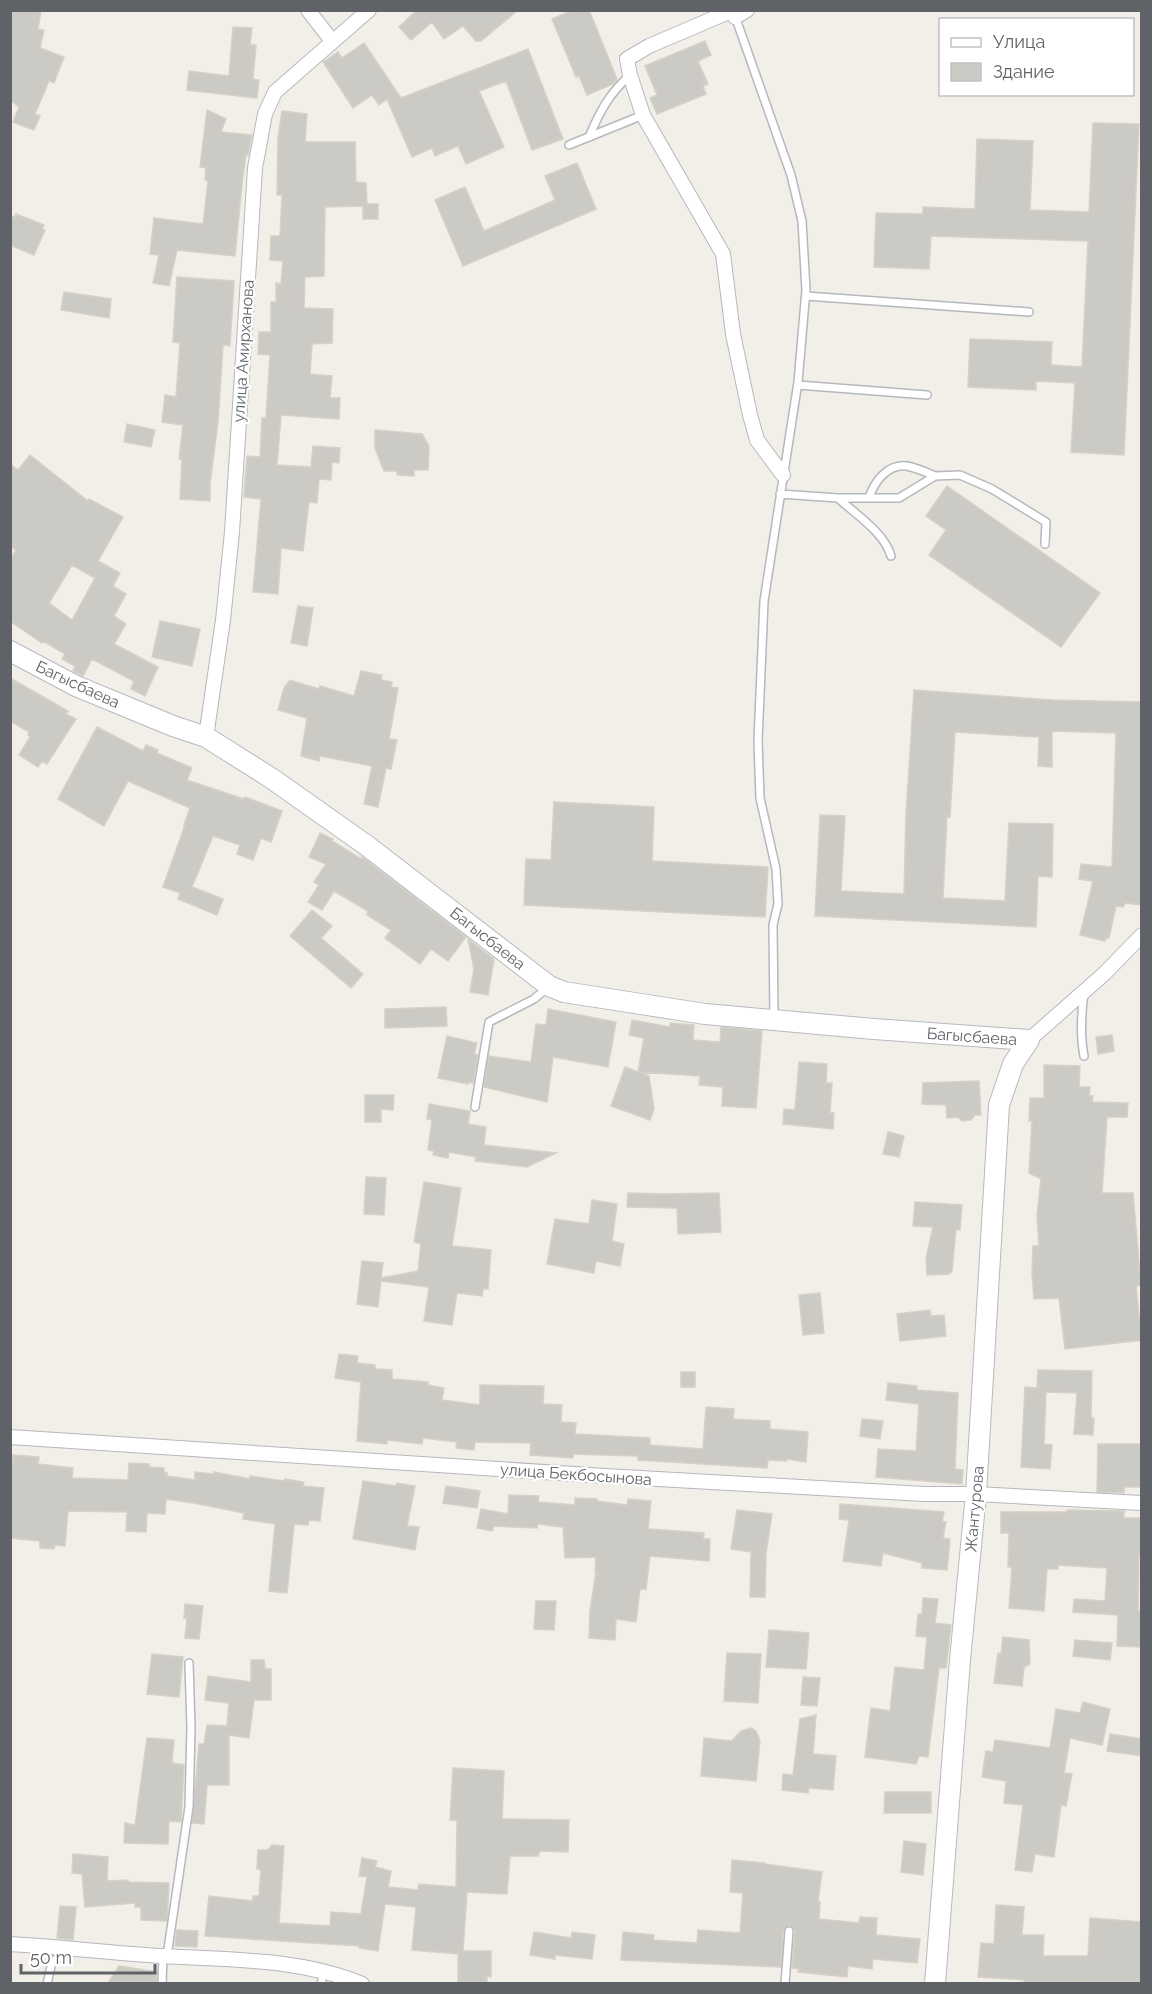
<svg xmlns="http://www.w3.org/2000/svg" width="1152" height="1994" viewBox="0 0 1152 1994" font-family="Raleway,sans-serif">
<rect width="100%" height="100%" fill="#f1efe8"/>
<!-- building -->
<path fill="#cccac5" stroke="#d6d1c6" stroke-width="1.5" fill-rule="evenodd" d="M10 10H41L38 29 44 30 40 48 64 57 54 83 49 81 35 114 40 116 34 130 13 122 19 107 10 100Z
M417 10H518L481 41H476L463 26 444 39 432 22 411 40 399 27Z
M573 10H589L617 79 613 84 587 95 579 76 576 77 552 19Z
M233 27 252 28 250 45H256L253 79 259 80 257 98 187 90 189 71 229 76Z
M705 41 711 55 698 61 708 84 703 86 706 94 657 114 650 98 657 95 645 66Z
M364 43 401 98 528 49 563 139 532 150 506 81 479 91 504 147 466 164 458 146 435 156 432 148 412 157 387 99 379 105 372 95 353 108 323 62 338 52 342 58Z
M207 110 226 119 221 132 252 135 248 155H246L242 184 235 256 177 250 169 286 153 283 159 255 150 254 154 218 203 224 208 181 205 180 206 168 200 167Z
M282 111 307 114 305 142H355L356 182 366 183 367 204H378V219H363V206L325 207 324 276 305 277 304 308 333 309 332 343 312 344 310 374 332 376 330 398H340L339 419 281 415 277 465 311 467 313 446 340 448 339 463 332 462 331 480 319 479 317 503 309 502 303 551 281 548 278 594 253 592 261 499 244 497 247 456 260 457 262 418H266L270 355 258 354 259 332H271V302H276V283L281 284 283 261 270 260 271 236H280L282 195H277L278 138Z
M1093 123 1139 124 1124 455 1071 452 1075 383 1036 381V390L968 387 970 339 1052 342 1051 365 1082 367 1088 241 931 236 929 269 874 267 876 213 923 214V207L975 209 977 139 1033 141 1030 210 1089 212Z
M577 163 596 209 463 266 435 200 465 187 484 231 555 200 545 176Z
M16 214 44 225 42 229 45 230 34 255 10 245V216L15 217Z
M177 277 234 281 230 346 223 345 218 422 210 484V501L180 499 182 459H179L183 425 162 422 165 395 176 397 180 343 173 342Z
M64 292 111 299 109 318 61 310Z
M127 424 155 430 151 447 124 442Z
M375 430 422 434 429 446 428 470H414V476L398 475 396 471H384L375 448Z
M30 455 88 501 89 499 123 517 98 561 120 573 113 586 126 594 114 616 126 624 114 644 158 667 145 696 131 689 134 681 92 659 83 676 73 671 75 666 62 659 65 654 43 641 42 643 10 621 11 558 16 550 10 546V464L18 470ZM72 565 95 578 72 620 49 603Z
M947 486 1100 593 1061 647 929 555 946 530 926 516Z
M298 606 313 608 307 646 291 643Z
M160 621 200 629 192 666 152 657Z
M361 671 382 675 381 680 392 682 391 687 398 688 389 739 397 740 391 769 386 768 378 807 364 804 372 766 320 756 319 761 301 756 307 718 278 710 284 688 290 680 319 689 320 686 354 696Z
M10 678 68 711 66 714 76 719 47 764 42 761 38 767 19 755 30 737 28 735 29 732 10 721Z
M914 690 1052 700 1142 702V905L1125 903 1123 907 1116 906 1109 938 1106 937 1105 941 1080 935 1093 881 1079 879 1081 864 1112 867 1116 733 1052 731V767L1038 766 1039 737 955 732 950 817 947 816 943 898 1005 901 1009 823 1053 824 1052 877 1038 876 1036 927 815 916 820 815 845 816 841 891 904 894 906 814Z
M97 727 143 751 146 745 158 750 157 753 192 768 187 780 244 799 245 797 282 811 271 842 261 838 253 860 237 854 240 845 213 836 192 887 223 899 217 915 178 899 180 893 163 887 185 825H184L190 808 128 781 104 826 58 799Z
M554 802 654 807 652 861 768 867 765 917 524 905 526 859 551 860Z
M320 833 333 839 332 841 361 859 362 857 466 937 448 961 431 949 420 964 385 938 391 930 367 915 368 911 334 891 322 910 308 902 319 885 314 882 326 864 309 857Z
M312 910 332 926 321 938 363 974 351 988 290 936Z
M468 939 494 959 488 995 470 992 474 969Z
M446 1007 447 1026 385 1028V1009Z
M548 1009 616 1022 608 1067 553 1057 547 1102 484 1087 489 1056 531 1062 536 1024 546 1025Z
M632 1020 670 1027V1023L694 1025 693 1040 720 1042 721 1027 762 1031 756 1108 722 1106 723 1087 699 1085 700 1076 639 1072 649 1076 654 1109 650 1120 611 1106 625 1067 638 1072 644 1038 629 1035Z
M1112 1035 1114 1051 1098 1054 1096 1037Z
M447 1036 477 1043 474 1054 478 1055 473 1083 468 1082V1084L438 1078Z
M799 1062 827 1064 826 1083H832L830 1113H834L833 1129 783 1124 784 1109 795 1110Z
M1044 1065 1080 1066 1079 1087H1090L1089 1096H1093L1092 1102 1128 1103 1127 1117H1107L1102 1193H1133L1141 1285 1136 1286 1140 1324H1142V1340L1065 1349 1059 1298 1034 1299 1032 1274 1033 1246H1039L1037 1215 1041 1179 1029 1173 1032 1121H1029L1030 1098H1044Z
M979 1081 981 1115H975L971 1120 962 1121 958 1117 947 1118 946 1105 922 1104 923 1083Z
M365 1095H394L393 1110 381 1109V1122H365Z
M429 1104 470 1111 468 1124 486 1127 484 1145 556 1153 527 1167 475 1161 476 1157 449 1152 448 1158 433 1155 434 1151 428 1150 432 1120 427 1119Z
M888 1132 904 1136 899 1157 883 1154Z
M366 1177 386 1178 384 1215 364 1214Z
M424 1182 461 1188 452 1246 491 1250 488 1289H483L482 1296 457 1293 452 1325 424 1321 429 1287 381 1281 378 1307 357 1304 362 1261 383 1263 381 1278 418 1271 421 1244 414 1242Z
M628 1193 664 1194 719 1193 721 1232 678 1234 677 1208 627 1207Z
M592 1200 617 1204 612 1241 624 1244 620 1266 596 1261 594 1273 547 1264 555 1219 589 1224Z
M915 1202 962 1205 960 1230 956 1229 952 1271 949 1274 927 1275 926 1258 933 1227 913 1226Z
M820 1293 824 1333 803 1335 799 1295Z
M930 1310 931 1316 944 1315 946 1336 900 1341 897 1314Z
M339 1354 358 1356 357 1363 375 1365V1369L392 1370V1379L428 1382V1385L444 1388 442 1400 480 1405V1385L544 1386 543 1404 562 1405 561 1422 576 1423 575 1434 650 1438V1445L703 1449 706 1407 734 1409 733 1419 770 1421V1429L808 1432 806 1462 788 1459 786 1461 768 1460 767 1468 638 1460V1456L573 1454V1458L530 1455 531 1443 475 1442 474 1450 456 1448 457 1442 423 1438 422 1444 387 1440V1444L357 1441 361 1382 335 1378Z
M1038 1370 1092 1371 1091 1418H1094L1093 1435 1074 1434 1077 1393 1046 1392 1044 1444 1052 1445 1050 1469 1021 1467 1025 1387 1037 1388Z
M681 1372H695V1387H681Z
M888 1383 917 1386V1390L958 1393 955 1469 963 1470 962 1484 876 1477 878 1449 916 1451 919 1404 886 1400Z
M862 1419 883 1421 880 1439 860 1436Z
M1098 1444H1142V1487H1124V1493L1097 1492Z
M13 1455 39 1457 38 1464 73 1468 72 1478 128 1480 129 1463 149 1464V1467L164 1468V1473H167V1476L195 1480V1472L214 1474V1472L250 1479V1476L284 1481 285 1479 304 1482 303 1486 324 1488 320 1521 309 1520 308 1525 294 1524 287 1593 269 1591 275 1524 243 1519 244 1513 194 1503 166 1499 165 1514 147 1513 146 1532 126 1531 127 1512 68 1511 65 1546 55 1545 54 1549 40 1548V1541L10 1538V1485Z
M363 1481 396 1486 397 1483 415 1486 407 1526 419 1527 415 1550 353 1539Z
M446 1486 480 1491 477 1508 443 1503Z
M509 1495 539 1496 538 1502 575 1505V1498L597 1499V1501L627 1505 628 1499 651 1501 648 1529 704 1533 703 1539H710L709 1561 650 1556 646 1589H640L636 1622 616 1619 615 1640 589 1638 590 1611 596 1572H595L596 1557 565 1558 563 1527 538 1524 537 1528 494 1526 492 1531 477 1528 481 1509 508 1514Z
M840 1504 944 1512 942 1521 946 1522 943 1538 950 1539 947 1570 922 1568V1563L883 1553 881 1566 843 1561 849 1520 839 1519Z
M737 1510 772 1514 766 1554 765 1597H750L751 1552 731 1549Z
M1067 1510 1124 1511V1518H1142V1554H1139L1138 1611 1142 1612V1647L1117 1646 1118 1615 1073 1612 1074 1599 1105 1601 1107 1568 1058 1565V1569H1047L1044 1611 1009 1608 1012 1567H1008L1009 1533H1001V1512H1067Z
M923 1598 938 1599 935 1623 951 1625 946 1668H939L928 1757 919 1756 916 1764 865 1757 871 1708 890 1711 895 1667 924 1670 927 1637 916 1636 918 1614H922Z
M536 1601H556L554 1630 534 1629Z
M185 1604 203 1606 199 1639 185 1638 187 1618H184Z
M769 1630 809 1633 806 1669 766 1667Z
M1003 1637 1029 1640 1030 1664 1024 1667 1022 1686 994 1683 998 1653 1001 1654Z
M1075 1640 1112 1643 1110 1660 1073 1656Z
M727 1653 761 1654 758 1703 724 1701Z
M152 1654 183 1657 179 1697 147 1694Z
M251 1660H264L265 1669H271V1700H254L249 1738 229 1735V1785H207L204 1824 192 1823 199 1744H204L207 1725 227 1726 229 1703 205 1700 208 1676 251 1682Z
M803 1677 820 1678 817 1706 801 1705Z
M1083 1702 1110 1709 1102 1745 1070 1738 1064 1773 1072 1774 1066 1806 1061 1805 1054 1857 1035 1854 1032 1872 1015 1870 1023 1805 1004 1803 1006 1781 982 1777 986 1751 993 1752 995 1740 1050 1748 1056 1709 1080 1713Z
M816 1715 813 1754 836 1756 833 1790 809 1788 808 1793 782 1790 783 1774 793 1775 800 1719Z
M751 1728 756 1731 760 1740 756 1781 701 1776 704 1738 732 1741 741 1731Z
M1110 1734 1142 1739V1756L1107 1751Z
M147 1738 174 1740 172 1763 184 1765 181 1822 169 1821 168 1844 124 1843 125 1823 135 1825Z
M453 1768 504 1771 502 1819 569 1820 568 1852 540 1851 538 1856H510L507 1894 467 1892 463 1951H491V1977L487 1976V1983H458V1954L412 1950 416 1907 385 1904 378 1951 359 1948 360 1946 205 1936 209 1896 253 1901V1896H259L261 1870 257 1869 258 1850H268L272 1845 284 1846 279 1923 330 1926 331 1912 361 1914 367 1877 359 1876 362 1858 377 1861 375 1867 391 1871 388 1887 418 1890 419 1884 456 1887 457 1820H450Z
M885 1792H931V1813H884Z
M904 1841 926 1844 923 1875 901 1872Z
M73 1854 108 1857 107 1881 128 1880V1882L169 1883 167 1921 141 1920V1907H135V1903L85 1907 82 1874 72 1873Z
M732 1860 765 1863V1864L822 1872 818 1901 820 1902 819 1919 859 1923 860 1917 877 1918 876 1935 920 1939 917 1963 873 1959 872 1969 848 1966 847 1977 798 1972 799 1969 792 1968 795 1931 793 1927 789 1925 783 1931 781 1967 621 1960 623 1932 654 1935 653 1940 697 1943 698 1930 740 1933 743 1893 730 1892Z
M996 1905 1024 1907 1022 1935H1044L1043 1956H1088L1090 1918 1142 1922V1983L1067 1982V1983H1024V1980L978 1977 981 1943 994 1944Z
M60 1906 76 1907 73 1940 57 1938Z
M177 1930 198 1931 197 1947 175 1946Z
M534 1932 571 1938 572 1932 595 1935 592 1959 555 1955V1959L530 1955Z
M119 1966 157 1972 156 1983H108Z"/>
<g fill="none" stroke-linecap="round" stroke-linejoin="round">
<!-- lane casing -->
<g stroke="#b5b8bc" stroke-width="10">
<path id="lane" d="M735 16 791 175 802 221 806 290 798 382 764 601 758 741 760 798 776 869 778 904 773 925 774 1018
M589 137C600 111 609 94 630 75
M569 145 643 115
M806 296 1029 312
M798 385 927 395
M780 494 838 498H899L935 476 960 475 992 489 1046 522 1045 544
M838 498C855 514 884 532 891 556
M869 498C874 482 888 463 907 466 916 468 926 472 935 476
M1084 993C1081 1015 1080 1035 1084 1056
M475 1107 489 1022 534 999 547 988
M167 1956 189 1807 191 1728 189 1663
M47 1984 52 1962 70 1950
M162 1984 163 1956
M321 1984 324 1971
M785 1984 789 1931"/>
</g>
<!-- street casing -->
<g stroke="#b5b8bc" stroke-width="16">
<path id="street" d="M308 10 332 41
M731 10 735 17 747 10
M731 11 649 46 627 59 630 75 643 115 723 254 733 334 750 415 757 440 783 475
M206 737 223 620 232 532 255 168 265 114 275 92 369 10
M1029 1040 1105 973 1142 935
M10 1437 605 1476 924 1494H976L1142 1503
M10 1944C61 1947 112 1953 162 1956 229 1960 299 1958 362 1984"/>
</g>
<!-- secondary casing -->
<g stroke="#b6babf" stroke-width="22">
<path id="secondary" d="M10 651 76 686 173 726 206 737 271 778 366 845 549 986 564 992 705 1014 874 1029 1029 1040 1013 1064 999 1105 976 1494 960 1660 935 1984"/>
</g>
<!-- lane -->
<use href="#lane" stroke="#fff" stroke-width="7"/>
<!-- street -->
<use href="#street" stroke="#fff" stroke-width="14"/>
<!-- secondary -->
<use href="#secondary" stroke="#fff" stroke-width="20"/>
</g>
<g text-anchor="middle" stroke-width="4.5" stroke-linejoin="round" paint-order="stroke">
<!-- street labels -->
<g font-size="16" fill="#5f6368" stroke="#fff">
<text transform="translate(243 351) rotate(-86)" y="6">улица Амирханова</text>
<text transform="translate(78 684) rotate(25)" y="6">Багысбаева</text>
<text transform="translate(488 938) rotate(38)" y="6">Багысбаева</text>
<text transform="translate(972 1036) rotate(4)" y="6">Багысбаева</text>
<text transform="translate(576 1474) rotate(4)" y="6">улица Бекбосынова</text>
<text transform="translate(974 1509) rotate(-85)" y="6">Жантурова</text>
</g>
</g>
<!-- border -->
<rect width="1152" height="1994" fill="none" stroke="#5f6368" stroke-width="24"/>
<!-- legend -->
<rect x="939" y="18" width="195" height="78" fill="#ffffff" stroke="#bfc1c3" stroke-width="1.5"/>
<rect x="951" y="38" width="30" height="9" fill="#ffffff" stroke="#bfc1c3" stroke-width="1.5"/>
<text x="993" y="48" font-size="18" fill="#5f6368">Улица</text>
<rect x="951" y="63" width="30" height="18" fill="#cccac5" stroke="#bfc1c3" stroke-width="1.5"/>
<text x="993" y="78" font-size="18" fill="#5f6368">Здание</text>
<!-- scale -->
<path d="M21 1964v9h134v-9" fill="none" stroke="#5f6368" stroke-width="3"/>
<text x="30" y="1964" font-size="18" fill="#5f6368" stroke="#ffffff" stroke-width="4.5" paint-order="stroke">50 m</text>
</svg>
